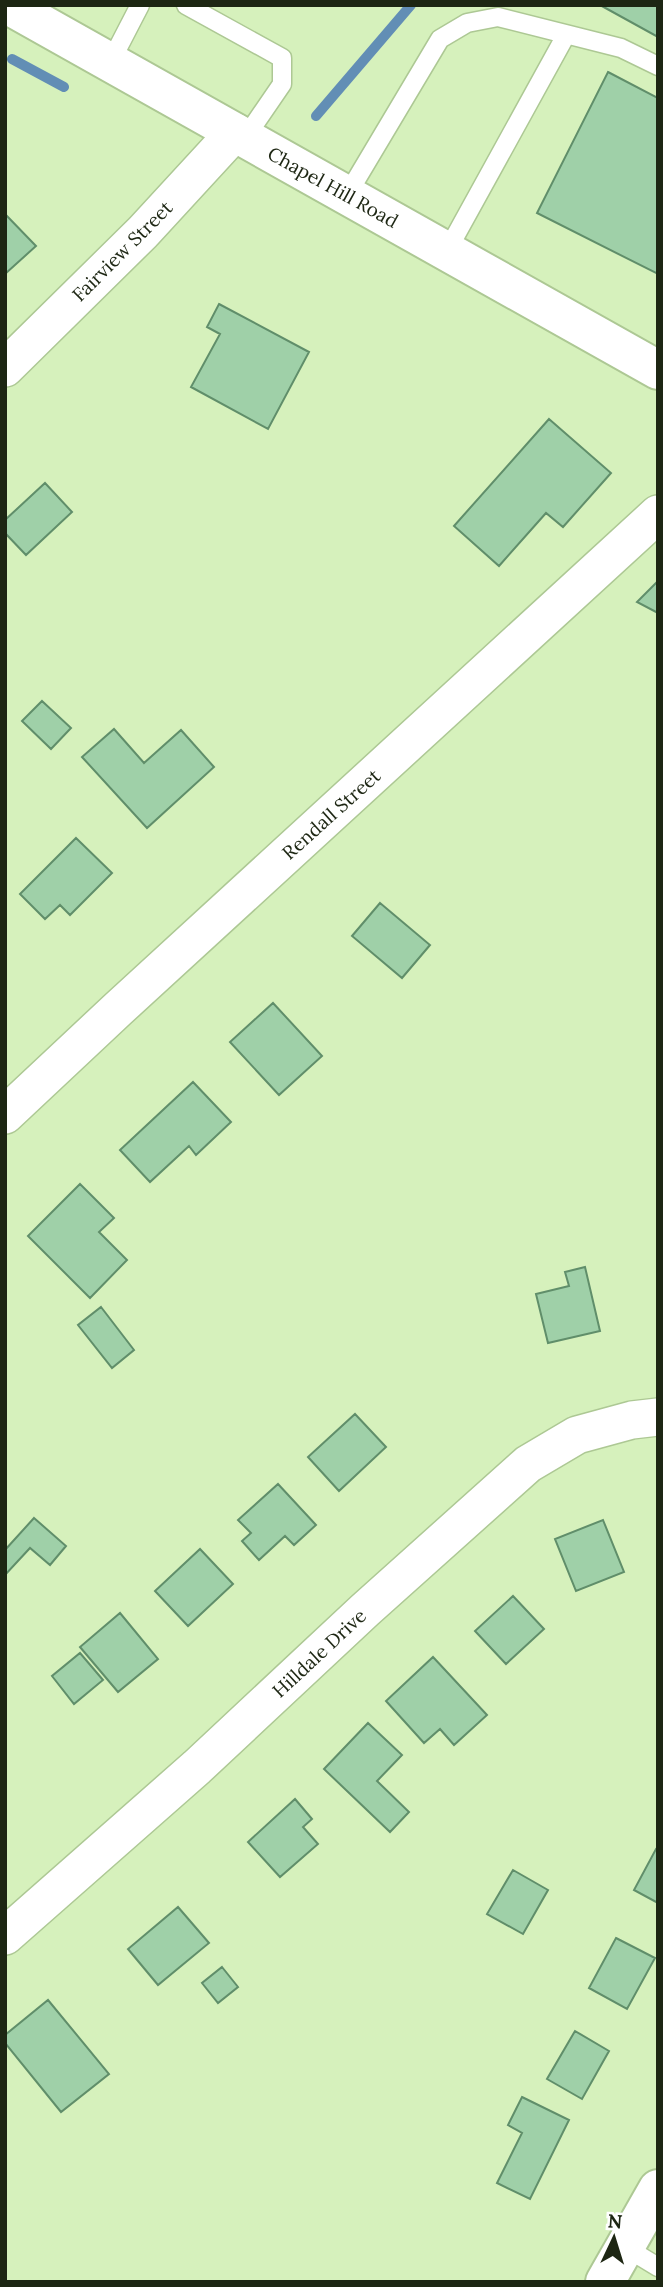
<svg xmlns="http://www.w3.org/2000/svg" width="663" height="2287" viewBox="0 0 663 2287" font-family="Lora,serif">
<rect width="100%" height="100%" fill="#d6f1bc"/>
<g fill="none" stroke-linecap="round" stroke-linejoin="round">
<!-- stream -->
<path stroke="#628eb5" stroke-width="10" d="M12 59 64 87
M316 116 411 5"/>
</g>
<!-- building -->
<path fill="#9fd0a8" stroke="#608e6a" stroke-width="2" d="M600 5H658V37Z
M608 72 658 98V274L537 213Z
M5 214 36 246 5 274Z
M219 304 309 352 268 429 191 387 220 334 207 327Z
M549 419 611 473 563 527 546 513 499 566 454 526Z
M45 483 72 512 26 555 5 533V520Z
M658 581V613L637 602Z
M42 701 71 728 51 749 22 721Z
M114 729 144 763 181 730 214 767 147 828 82 757Z
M76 838 112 873 70 915 60 905 45 919 20 894Z
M380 903 430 945 402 978 352 936Z
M273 1003 322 1056 279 1095 230 1042Z
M193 1082 231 1122 196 1155 189 1146 150 1182 120 1150Z
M80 1184 114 1218 99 1232 127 1260 90 1298 28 1236Z
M585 1267 600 1331 548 1343 536 1294 569 1286 565 1272Z
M101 1307 134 1350 112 1368 78 1325Z
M355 1414 386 1447 339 1491 308 1457Z
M278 1484 316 1525 294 1545 285 1536 259 1560 242 1541 251 1533 238 1520Z
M34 1518 66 1546 50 1565 30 1548 5 1575V1550Z
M603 1520 624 1572 576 1591 555 1539Z
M200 1549 233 1584 188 1626 155 1591Z
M513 1596 544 1629 506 1664 475 1631Z
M120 1613 158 1659 118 1692 80 1647Z
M80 1653 103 1680 74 1704 52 1676Z
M433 1657 487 1715 454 1745 440 1729 424 1743 386 1701Z
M368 1723 402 1755 377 1781 409 1812 390 1832 324 1769Z
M295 1799 312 1819 303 1827 318 1844 280 1877 248 1842Z
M656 1849 658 1850V1903L634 1890Z
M513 1870 548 1890 523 1934 487 1914Z
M178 1907 209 1943 158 1985 128 1949Z
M616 1938 655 1958 627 2009 589 1988Z
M222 1967 238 1987 218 2003 202 1983Z
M48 2000 109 2074 61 2112 5 2043V2035Z
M575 2031 609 2051 582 2099 547 2079Z
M522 2097 569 2120 530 2199 497 2183 522 2133 508 2125Z"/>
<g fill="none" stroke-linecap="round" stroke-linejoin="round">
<!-- service casing -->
<g stroke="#adc894" stroke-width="21">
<path id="service" d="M186 5 282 58V84L245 138
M110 63 140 5
M347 195 440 39 467 23 498 17 621 48 658 66
M447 251 566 35
M625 2247 658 2267"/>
</g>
<!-- minor casing -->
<g stroke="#adc894" stroke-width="40">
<path id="minor" d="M5 368 143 232 235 132
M5 1115 118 1009 658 514
M5 1936 197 1767 365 1610 528 1464 577 1435 632 1420 658 1417"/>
</g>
<!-- tertiary casing -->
<g stroke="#adc894" stroke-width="42">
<path id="tertiary" d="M605 2282 658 2189"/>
</g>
<!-- secondary casing -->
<g stroke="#adc894" stroke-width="42">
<path id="secondary" d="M8 5 658 370"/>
</g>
<!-- service -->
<use href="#service" stroke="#fff" stroke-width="18"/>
<!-- minor -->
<use href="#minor" stroke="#fff" stroke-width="37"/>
<!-- tertiary -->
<use href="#tertiary" stroke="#fff" stroke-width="38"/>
<!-- secondary -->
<use href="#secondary" stroke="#fff" stroke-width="38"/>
</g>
<g text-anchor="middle" stroke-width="5" stroke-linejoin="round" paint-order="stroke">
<!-- street labels -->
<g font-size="19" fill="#1d2613" stroke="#fff">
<text transform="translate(333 187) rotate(29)" y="7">Chapel Hill Road</text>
<text transform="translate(122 251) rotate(-45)" y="7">Fairview Street</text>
<text transform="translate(331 814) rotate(-42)" y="7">Rendall Street</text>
<text transform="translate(319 1653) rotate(-43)" y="7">Hilldale Drive</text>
</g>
</g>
<!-- border -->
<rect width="663" height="2287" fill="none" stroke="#1d2613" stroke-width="14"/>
<!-- north arrow -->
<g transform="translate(614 2238) rotate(4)" stroke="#ffffff" stroke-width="5" paint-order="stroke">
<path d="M0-5L12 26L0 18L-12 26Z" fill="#1d2613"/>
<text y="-10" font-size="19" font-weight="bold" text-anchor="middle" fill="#1d2613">N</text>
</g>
</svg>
